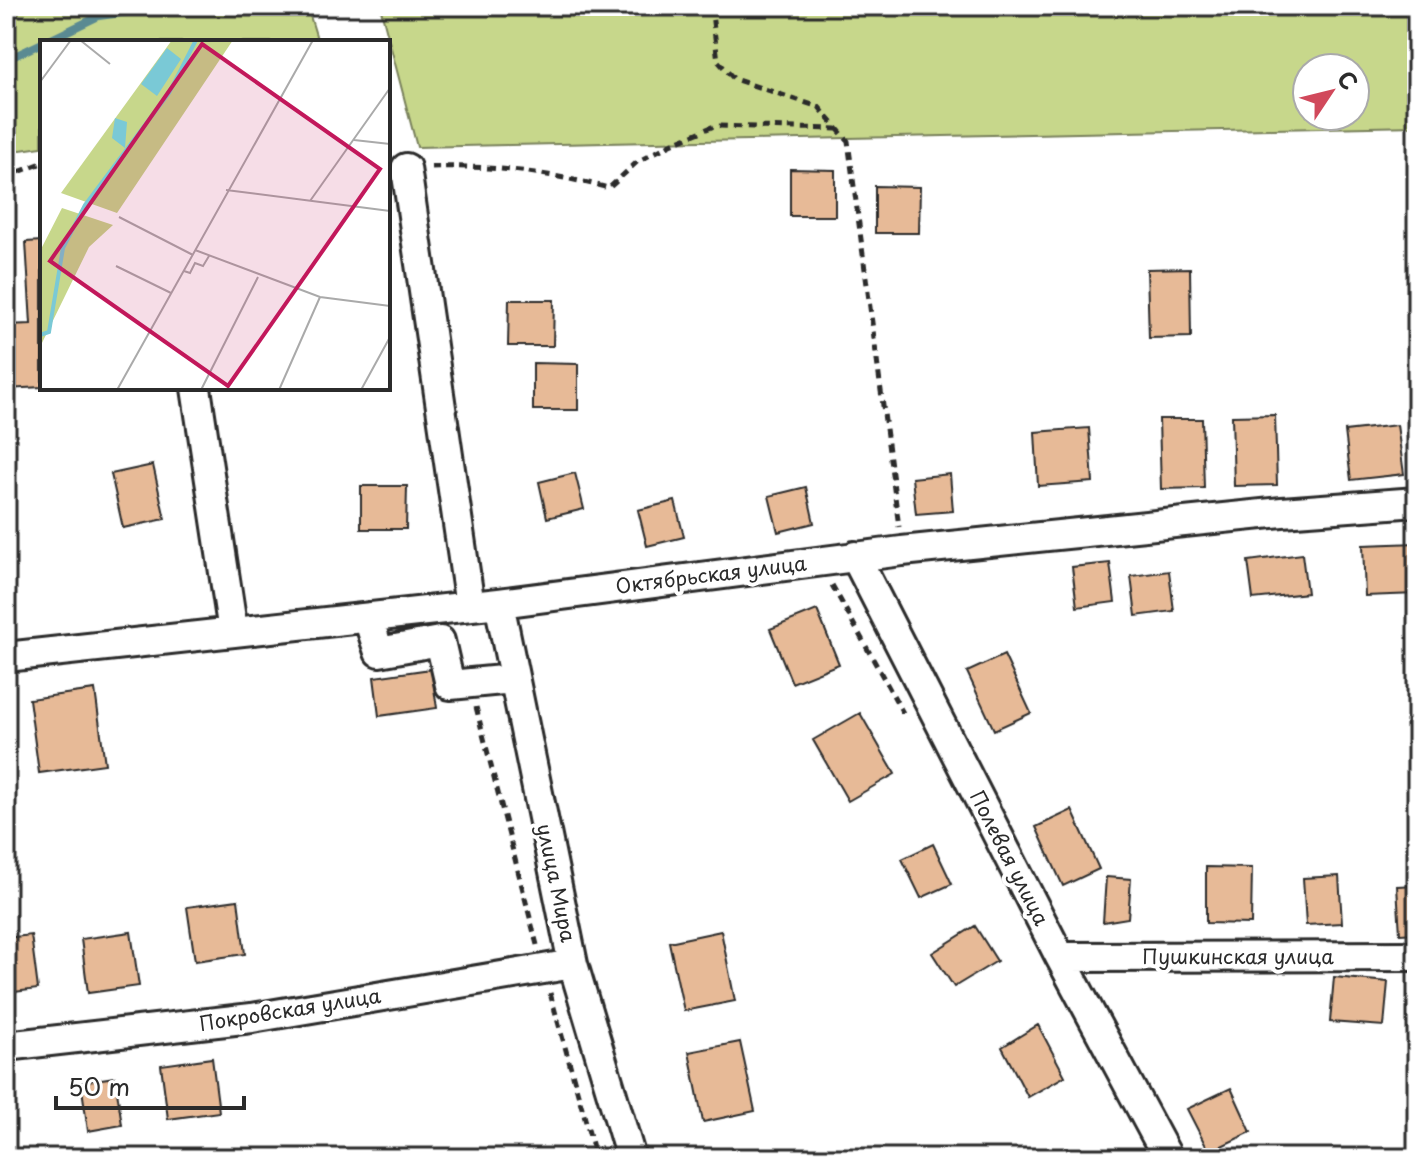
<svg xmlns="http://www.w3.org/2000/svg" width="1423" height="1164" viewBox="0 0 1423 1164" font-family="'Playpen Sans',sans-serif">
<rect width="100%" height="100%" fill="#fff"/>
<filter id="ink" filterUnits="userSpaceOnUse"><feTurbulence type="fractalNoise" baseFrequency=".0125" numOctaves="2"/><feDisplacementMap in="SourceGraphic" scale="16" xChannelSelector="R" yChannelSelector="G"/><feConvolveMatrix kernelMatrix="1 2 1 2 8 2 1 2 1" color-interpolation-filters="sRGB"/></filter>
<g filter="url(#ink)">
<!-- green -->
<path fill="#c7d78b" stroke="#79815b" stroke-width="2" fill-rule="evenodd" d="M6 6H307L318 42H42V147L6 152Z
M380 6H1417V126L417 147ZM1307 68H1355V116H1307Z"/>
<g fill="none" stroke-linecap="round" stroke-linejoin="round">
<!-- stream -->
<path stroke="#5a8a92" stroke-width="8" d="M45 42 99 16 172 6
M6 60 42 43"/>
</g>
<!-- building -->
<path fill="#e7ba97" stroke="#2b2b2b" stroke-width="2" d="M790 169 835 170V216H790Z
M875 186 920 187 919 233H875Z
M42 241V387L6 389V325L31 324 26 242Z
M1190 268 1191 337 1149 338 1147 269Z
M509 300H554L553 346H508Z
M533 363 578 364V410H533Z
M1275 415 1277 485 1234 486 1232 416Z
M1159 419H1202L1204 488 1161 489Z
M1397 425 1404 474 1351 480 1345 431Z
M1089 428 1093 482 1038 486 1035 432Z
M153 465 165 519 123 528 111 474Z
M575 473 584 509 547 518 539 482Z
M950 474 953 511 916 514 912 478Z
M361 486H407L406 529H361Z
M806 487 814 523 778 532 769 496Z
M675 501 684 537 647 546 638 510Z
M1417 543V594L1365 596 1363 545Z
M1302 554 1307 593 1253 599 1248 561Z
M1110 563 1115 602 1077 607 1072 567Z
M1169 571 1174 611 1136 616 1131 576Z
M817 610 839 664 792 683 770 629Z
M1004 655 1031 713 994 730 967 672Z
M431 669 437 708 379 716 374 677Z
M95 690 105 764 39 773 29 699Z
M860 713 895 774 848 801 813 740Z
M1072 810 1099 869 1063 886 1036 827Z
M933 844 952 884 921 898 902 859Z
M1206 867 1252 868 1251 924 1206 923Z
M1339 876 1342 923 1306 925 1303 878Z
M1106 877 1131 879 1128 918 1103 922Z
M1417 885V933L1400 934 1397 886Z
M238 900 245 954 195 961 187 907Z
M975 926 997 961 954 987 932 953Z
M721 931 735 1001 684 1011 669 942Z
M131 932 139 986 88 993 81 939Z
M31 935 38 989 6 993V938Z
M1334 977 1388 982 1384 1026 1330 1022Z
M1038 1025 1065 1076 1028 1097 1002 1047Z
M740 1042 755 1111 703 1122 689 1052Z
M212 1058 219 1112 168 1119 161 1065Z
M115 1077 122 1125 88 1131 81 1082Z
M1231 1088 1251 1132 1209 1152 1187 1109Z"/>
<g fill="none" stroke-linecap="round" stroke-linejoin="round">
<!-- minor casing -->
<g stroke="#2b2b2b" stroke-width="34">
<path id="minor" d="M406 168 470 606
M196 388 233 632
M855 556 1060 957 1168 1158
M499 603 573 964 631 1158
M368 618 379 652 440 641 450 685 513 679
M6 657 499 603 902 551 1282 512 1417 502
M1060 957 1417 956
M6 1046 252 1018 573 964"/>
</g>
<!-- path -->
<path stroke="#2b2b2b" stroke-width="5" stroke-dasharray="8 6" stroke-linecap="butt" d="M711 6 718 61 734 79 819 107 848 141 899 527
M431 167C494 165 549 173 609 188L637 162 671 144 714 126 837 129
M6 177 42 163
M832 585 903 713
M476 707 537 945
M550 993 596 1158"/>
<!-- minor -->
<use href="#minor" stroke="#fff" stroke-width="28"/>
</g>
</g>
<g text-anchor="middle" stroke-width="8" stroke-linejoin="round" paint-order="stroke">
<!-- street labels -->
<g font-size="20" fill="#2b2b2b" stroke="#fff">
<text transform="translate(711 575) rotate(-7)" y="7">Октябрьская улица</text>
<text transform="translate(1009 858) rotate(63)" y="7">Полевая улица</text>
<text transform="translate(556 883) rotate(78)" y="7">улица Мира</text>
<text x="1238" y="964">Пушкинская улица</text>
<text transform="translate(290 1010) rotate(-9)" y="7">Покровская улица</text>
</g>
</g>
<!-- overview -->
<g transform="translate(40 40)">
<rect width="350" height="350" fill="#fff"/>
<path d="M132 0H193L77 173 21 153ZM22 168 73 185 49 207 0 307V211Z" fill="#c7d78b"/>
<path d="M127 8 141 19 117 56 101 44ZM75 78 87 82 85 108 72 98Z" fill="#7ac9d6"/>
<path fill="none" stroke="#7ac9d6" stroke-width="4" d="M0 295 9 292 23 208 45 165 129 53 156 0"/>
<path fill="none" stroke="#aaa" stroke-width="2" d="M40 0 70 24M0 42 31 0M314 100 350 104M186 150 350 171M270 161 350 48M79 177 153 215M155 210 280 257 350 266M76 226 131 253M144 231 150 233 155 223 163 226 169 216M77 350 273 0M161 350 218 237M239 350 280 257M321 350 350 297"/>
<path fill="#c2185b" fill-opacity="0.15" stroke="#c2185b" stroke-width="4" d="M162 4 340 129 188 346 10 221Z"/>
<rect width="350" height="350" fill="none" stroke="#2b2b2b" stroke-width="4"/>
</g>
<!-- margin -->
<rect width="1423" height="1164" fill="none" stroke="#fff" stroke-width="32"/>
<rect x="16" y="16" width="1391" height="1132" fill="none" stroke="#2b2b2b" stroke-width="3" filter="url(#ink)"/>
<!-- north arrow -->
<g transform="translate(1331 92) rotate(55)"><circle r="38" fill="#ffffff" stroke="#aaaaaa" stroke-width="2"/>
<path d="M0-6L14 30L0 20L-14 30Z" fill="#d1495b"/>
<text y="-12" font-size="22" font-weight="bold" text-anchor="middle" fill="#2b2b2b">С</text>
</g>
<!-- scale -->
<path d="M56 1096v12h188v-12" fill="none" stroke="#2b2b2b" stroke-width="4"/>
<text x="68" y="1096" font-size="24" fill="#2b2b2b" stroke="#ffffff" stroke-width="6" paint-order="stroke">50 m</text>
</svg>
